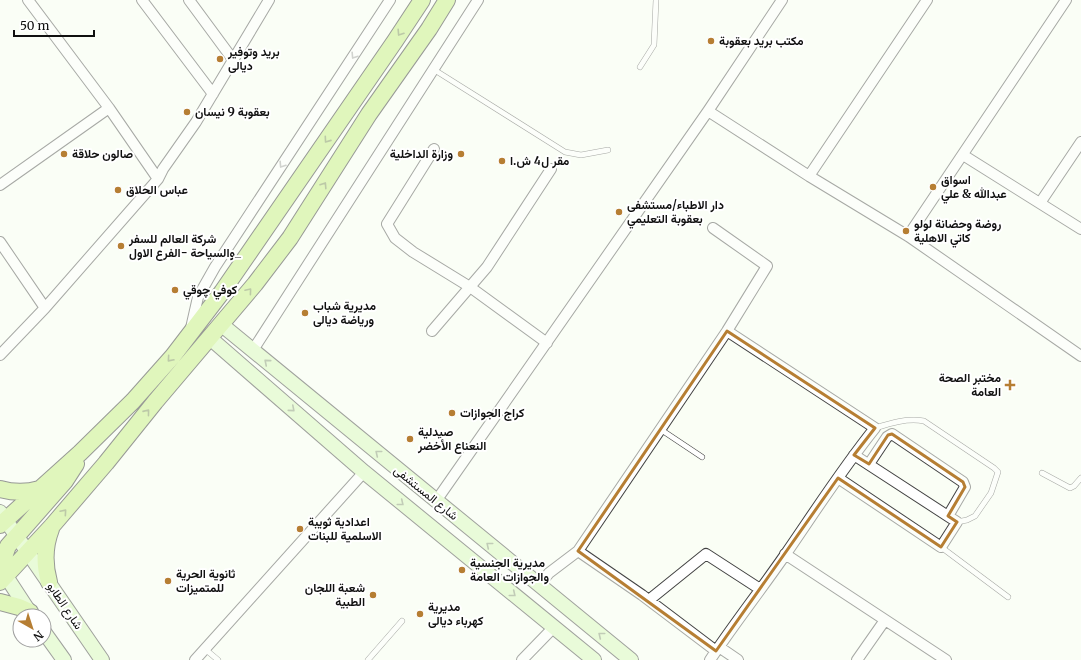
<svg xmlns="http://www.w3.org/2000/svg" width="1081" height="660" viewBox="0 0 1081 660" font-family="Merriweather,Vazirmatn,serif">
<rect width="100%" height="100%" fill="#fafef5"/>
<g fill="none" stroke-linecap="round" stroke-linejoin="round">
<!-- lane casing -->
<g stroke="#434343" stroke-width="6">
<path id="lane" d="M640 67 654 45 656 0
M433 69 565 152 581 155 608 150
M875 428C891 423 907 418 924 421L994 468 998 472 991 493 975 516 967 520 957 522
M660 429 702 457
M1042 473 1070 488 1074 486 1081 478
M941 547 1008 597
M205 649 218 660
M368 660 402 621"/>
</g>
<!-- street casing -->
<g stroke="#434343" stroke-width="12">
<path id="street" d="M28 0 109 108 158 179
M142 0 213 94
M189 0 234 61
M708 111 809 176 908 236 1081 356
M434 149 387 224 395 238 413 252 470 287 547 343
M963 155 1081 229
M809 176 927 0
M0 185 109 108
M1040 203 1081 142
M908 236 1066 0
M0 242 45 308
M191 328 198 297 215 267 390 0
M432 331 487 267 551 169
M253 350 478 0
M0 355 45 308 158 179 163 169 196 122 269 0
M869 464 887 437 892 434 963 482 965 487 948 516
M838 478 941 547 957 522 854 455
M436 501 708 111 782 0
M578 551 642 595 716 651
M785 554 946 660
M539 585 549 573 578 551 727 331 767 266 713 228
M649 600 706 554 760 589
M719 647 738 660
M195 660 364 472
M522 660 554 627
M710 660C734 624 760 591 785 555 814 513 842 469 875 428L727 331
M857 660 885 620"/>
</g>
<!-- secondary casing -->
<g stroke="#323232" stroke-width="16">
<path id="secondary" d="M222 325 631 660
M210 338 364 472 594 660
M0 512 102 660
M0 567 32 616
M44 632 64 660"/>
</g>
<!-- primary casing -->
<g stroke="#212121" stroke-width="18">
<path id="primary" d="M0 489C14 493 26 493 40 489
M0 525 80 453 133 401 173 356 222 292 395 41 422 0
M6 576C3 565 3 556 8 546L65 481 76 464
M0 582 52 526 106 463 155 402 255 284 290 238 369 114 429 29 447 0
M49 582C44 564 44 547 51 529
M0 602 19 607 30 612"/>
</g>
<!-- lane -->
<use href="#lane" stroke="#fff" stroke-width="5"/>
<!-- street -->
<use href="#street" stroke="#fff" stroke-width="10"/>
<!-- secondary -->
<use href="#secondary" stroke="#d6f8b5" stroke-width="14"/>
<!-- primary -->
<use href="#primary" stroke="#c0ed76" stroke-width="16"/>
</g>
<!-- one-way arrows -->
<defs><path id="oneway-chevron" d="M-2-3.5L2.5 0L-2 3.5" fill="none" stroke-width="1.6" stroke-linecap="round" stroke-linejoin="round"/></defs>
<g stroke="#718a48">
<use href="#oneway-chevron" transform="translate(400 33) rotate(123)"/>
<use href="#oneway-chevron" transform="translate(327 140) rotate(125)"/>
<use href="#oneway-chevron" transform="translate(324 185) rotate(-57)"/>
<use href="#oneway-chevron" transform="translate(249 291) rotate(-50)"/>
<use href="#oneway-chevron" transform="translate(170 359) rotate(131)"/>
<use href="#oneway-chevron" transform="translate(147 412) rotate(-51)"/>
<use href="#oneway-chevron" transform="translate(64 512) rotate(-49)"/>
</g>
<g stroke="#9f9f9f">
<use href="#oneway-chevron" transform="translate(354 56) rotate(123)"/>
<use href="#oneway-chevron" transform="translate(282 165) rotate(123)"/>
</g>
<g stroke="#7d906b">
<use href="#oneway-chevron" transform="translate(267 362) rotate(-140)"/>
<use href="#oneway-chevron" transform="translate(292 409) rotate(41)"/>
<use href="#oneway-chevron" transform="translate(378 453) rotate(-141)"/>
<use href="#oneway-chevron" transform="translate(401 503) rotate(39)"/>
<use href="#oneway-chevron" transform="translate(489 545) rotate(-141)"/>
<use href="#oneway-chevron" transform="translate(513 594) rotate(39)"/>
<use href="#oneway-chevron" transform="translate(601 635) rotate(-141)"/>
</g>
<!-- marked area -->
<path d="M0 0H1081V660H0ZM727 331 875 428 854 455 869 464 888 435 892 434 963 482 965 487 948 516 957 522 941 547 838 478 716 651 578 551Z" fill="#fafef5" fill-opacity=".55" fill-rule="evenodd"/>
<path fill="none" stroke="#b67e33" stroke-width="3" stroke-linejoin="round" d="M727 331 875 428 854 455 869 464 888 435 892 434 963 482 965 487 948 516 957 522 941 547 838 478 716 651 578 551Z"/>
<!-- markers -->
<g fill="#b67e33" stroke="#fff" stroke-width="1.5">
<circle cx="711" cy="41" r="4"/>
<circle cx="220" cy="59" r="4"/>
<circle cx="187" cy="112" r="4"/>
<circle cx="64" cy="154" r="4"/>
<circle cx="461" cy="154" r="4"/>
<circle cx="502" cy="161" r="4"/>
<circle cx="933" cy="187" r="4"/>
<circle cx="118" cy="190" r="4"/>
<circle cx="619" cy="212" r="4"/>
<circle cx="906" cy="231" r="4"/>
<circle cx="121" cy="246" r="4"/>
<circle cx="175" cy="290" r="4"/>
<circle cx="305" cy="313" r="4"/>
<path d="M1008 379h4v4h4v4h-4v4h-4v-4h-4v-4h4z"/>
<circle cx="452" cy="413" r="4"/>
<circle cx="410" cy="439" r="4"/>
<circle cx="300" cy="529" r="4"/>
<circle cx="462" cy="570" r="4"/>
<circle cx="168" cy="581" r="4"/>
<circle cx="373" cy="595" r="4"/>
<circle cx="420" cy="614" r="4"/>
</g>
<g text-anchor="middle" stroke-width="4" stroke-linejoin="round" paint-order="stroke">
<!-- poi labels -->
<g font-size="12" font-weight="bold" fill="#101010" stroke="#fff" text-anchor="start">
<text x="719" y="45">مكتب بريد بعقوبة</text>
<text x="228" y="56">بريد وتوفير<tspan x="228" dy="14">ديالى</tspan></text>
<text x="195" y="116">بعقوبة 9 نيسان</text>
<text x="72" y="158">صالون حلاقة</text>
<text x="453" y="158" text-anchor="end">وزارة الداخلية</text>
<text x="510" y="165">مقر ل4 ش.ا</text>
<text x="941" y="184">اسواق<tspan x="941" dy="14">عبدالله &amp; علي</tspan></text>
<text x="126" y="194">عباس الحلاق</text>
<text x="627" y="209">دار الاطباء/مستشفى<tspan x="627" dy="14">بعقوبة التعليمي</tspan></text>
<text x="914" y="228">روضة وحضانة لولو<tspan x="914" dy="14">كاتي الاهلية</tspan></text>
<text x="129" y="243">شركة العالم للسفر<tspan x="129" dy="14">والسياحة -الفرع الاول_</tspan></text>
<text x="183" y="294">كوفي چوقي</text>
<text x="313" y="310">مديرية شباب<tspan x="313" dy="14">ورياضة ديالى</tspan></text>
<text x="1001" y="382" text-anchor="end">مختبر الصحة<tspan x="1001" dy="14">العامة</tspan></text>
<text x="460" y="417">كراج الجوازات</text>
<text x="418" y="436">صيدلية<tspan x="418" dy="14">النعناع الأخضر</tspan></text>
<text x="308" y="526">اعدادية ثويبة<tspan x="308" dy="14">الاسلمية للبنات</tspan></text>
<text x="470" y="567">مديرية الجنسية<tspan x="470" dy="14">والجوازات العامة</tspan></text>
<text x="176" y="578">ثانوية الحرية<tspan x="176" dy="14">للمتميزات</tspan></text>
<text x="365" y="592" text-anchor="end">شعبة اللجان<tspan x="365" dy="14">الطبية</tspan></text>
<text x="428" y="611">مديرية<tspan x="428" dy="14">كهرباء ديالى</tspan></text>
</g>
<!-- street labels -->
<g font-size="12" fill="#101010" stroke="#fff">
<text transform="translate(426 493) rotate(39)" y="4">شارع المستشفى</text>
<text transform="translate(65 606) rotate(56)" y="4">شارع الطابو</text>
</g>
</g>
<!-- north arrow -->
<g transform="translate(32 628) rotate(141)"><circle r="19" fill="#ffffff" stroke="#9f9f9f"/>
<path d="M0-3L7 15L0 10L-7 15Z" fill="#b67e33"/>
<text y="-6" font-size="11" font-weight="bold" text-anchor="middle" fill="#101010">N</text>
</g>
<!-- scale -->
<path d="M14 30v6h80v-6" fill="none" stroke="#101010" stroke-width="2"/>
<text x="20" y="30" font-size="12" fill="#101010" stroke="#ffffff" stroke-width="3" paint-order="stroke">50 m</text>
</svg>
